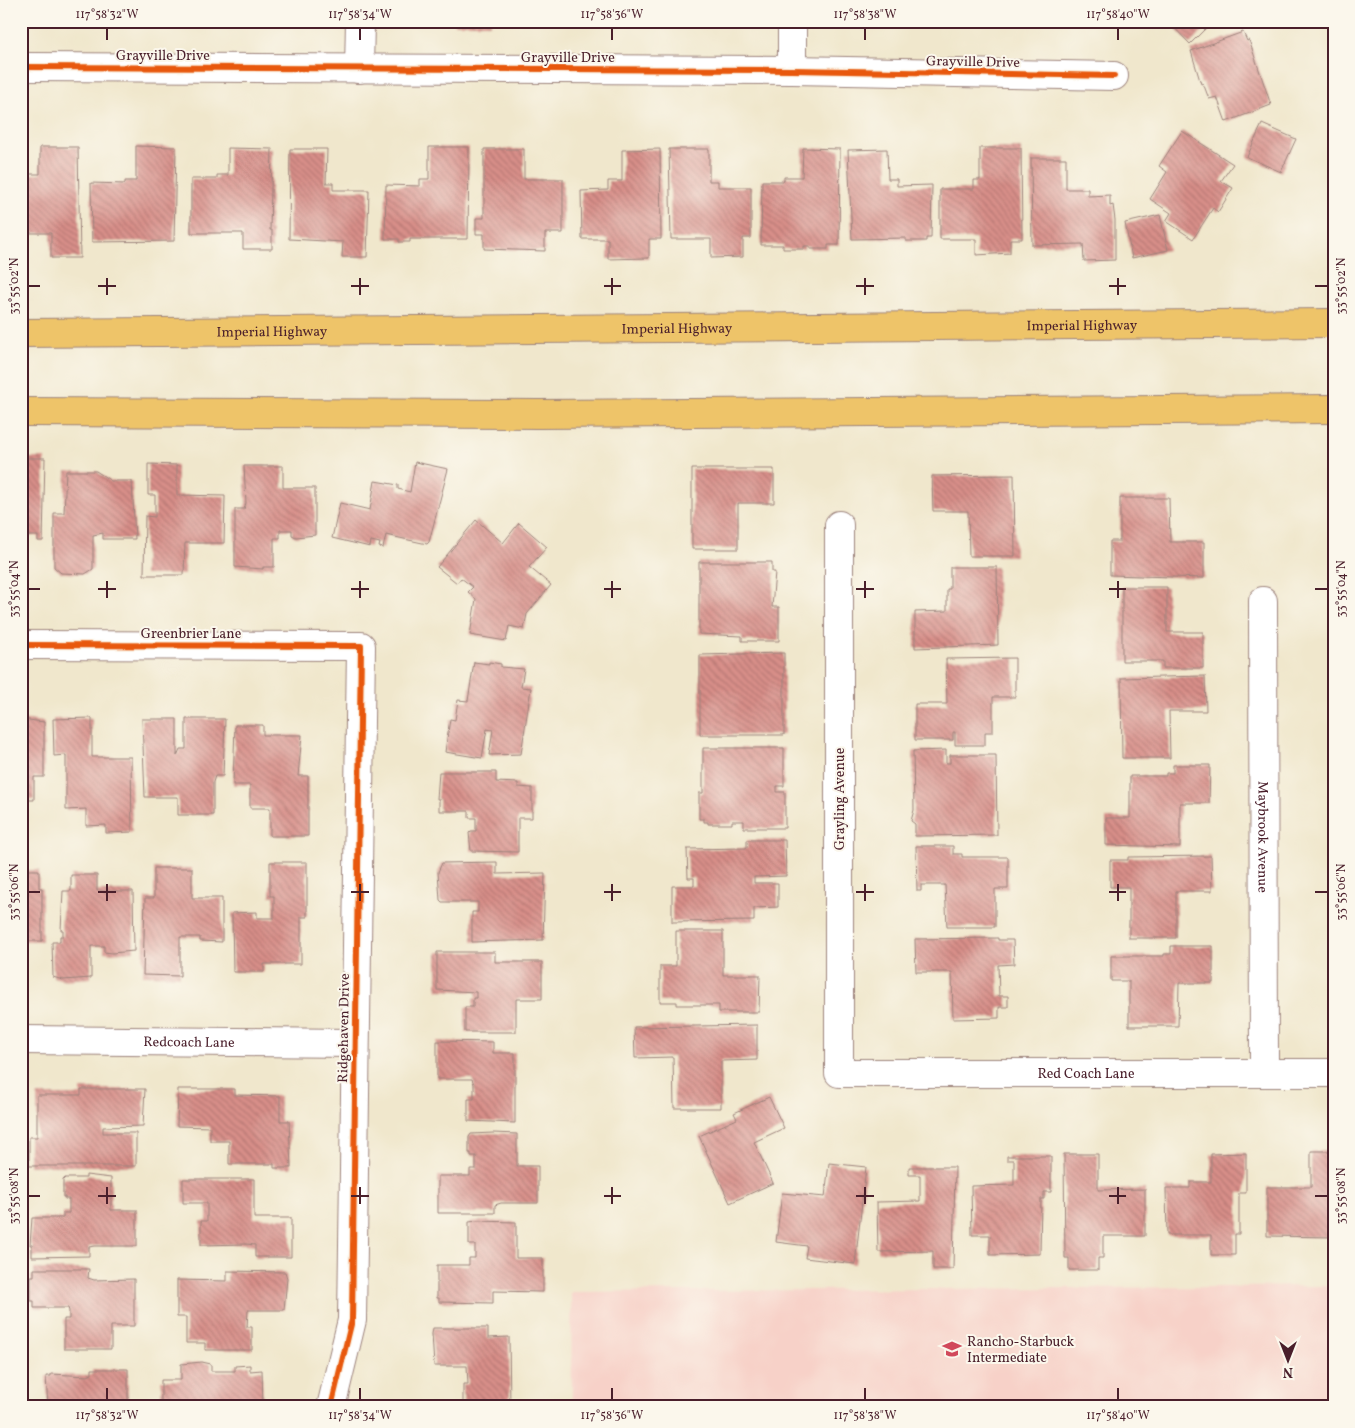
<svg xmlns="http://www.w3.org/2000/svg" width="1355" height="1428" viewBox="0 0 1355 1428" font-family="Vollkorn,serif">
<defs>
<pattern id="building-back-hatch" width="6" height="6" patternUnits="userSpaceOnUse" patternTransform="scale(1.25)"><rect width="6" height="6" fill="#d88f89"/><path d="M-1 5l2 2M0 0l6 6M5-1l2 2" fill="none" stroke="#b17470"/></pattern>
</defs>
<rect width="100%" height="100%" fill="#fbf7ec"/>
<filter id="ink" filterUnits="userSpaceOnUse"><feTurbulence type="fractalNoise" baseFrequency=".02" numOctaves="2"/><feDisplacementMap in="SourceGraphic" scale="10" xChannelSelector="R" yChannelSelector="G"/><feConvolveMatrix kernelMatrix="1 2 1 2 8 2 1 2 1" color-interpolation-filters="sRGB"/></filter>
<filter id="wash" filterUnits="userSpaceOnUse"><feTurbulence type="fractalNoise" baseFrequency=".0096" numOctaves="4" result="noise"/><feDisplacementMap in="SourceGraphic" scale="20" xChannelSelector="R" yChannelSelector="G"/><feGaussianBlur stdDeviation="1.12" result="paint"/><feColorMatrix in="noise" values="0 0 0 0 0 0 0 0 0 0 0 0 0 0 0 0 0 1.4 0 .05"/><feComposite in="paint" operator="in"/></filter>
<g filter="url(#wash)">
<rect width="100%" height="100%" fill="#f0e7cc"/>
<!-- built -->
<path fill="#f7d1c8" d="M1334 1286V1407H572L571 1292Z"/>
<g id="blocks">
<!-- building -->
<path fill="url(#building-back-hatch)" d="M454 21H491V24H454Z
M901 21H937V24H901Z
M947 21H985V24H947Z
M1168 21H1213L1190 44Z
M1243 32 1247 41 1249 40 1271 105 1226 122 1217 97 1209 99 1203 83 1201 84 1191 51Z
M1262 124 1296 139 1281 172 1247 157Z
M1182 131 1233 164 1221 181 1233 188 1218 212 1213 208 1193 239 1166 221 1171 213 1150 199 1167 172 1159 166Z
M136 146 176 147 174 241 92 242 91 183 125 184V181H136Z
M40 147H78L80 258H51V233H21V177H28V174H40Z
M429 147H469L468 239H410V242H399V239H385L386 185 420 186V179H429Z
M228 148 272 149 270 230H272V249H243V233H191V179H217V175H228Z
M803 148 840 149 839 245H828V249H810V246H804V249H783V245H761L762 181H784V177H802Z
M980 148H1021L1022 239H1010V253L976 255V239H940V189H974V180H980Z
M290 149H327L326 183H333V190H369L367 257H342L343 242 289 239Z
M484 149H524V179H563V233H545V251L484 249V234H476V218H484Z
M660 149 661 239H649V258L608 259V239H582L581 191 608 190V181H622V150Z
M669 149H709V181H718V187H751V238H743V257L711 258V239H671Z
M887 149 888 179H897V186L932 185 931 238H926V241H906V238L852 239 848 150Z
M1031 158H1066V189H1088V196L1110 195V206L1113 205 1115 220V260L1084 261 1083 244 1032 245Z
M1160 215 1168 250 1132 258 1125 223Z
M21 458H45L43 541H38V536H21Z
M415 462 448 469 429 542 427 544 386 535 383 548 379 547 380 543 371 541 370 547 332 538 340 503 370 510 375 481 398 485V489L410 492Z
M148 464 177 465V495L225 496 224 543H185L184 575H144L145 516 155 517V495H148Z
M244 466H283V488H315V535L296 537 292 535V530H280V538H274V567H263V569L235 567V509H244L246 503Z
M692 469H774V503H738V549H692Z
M66 471H96L111 481H132L135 539H103V533L93 535V569L85 574 61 573 54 567V513H64Z
M1014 475 1015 556H969L968 511H933L932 476Z
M1120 498H1169L1170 542H1204V578L1110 575V541H1120Z
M476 520 503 543 519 523 547 547 529 567 551 585 527 614 524 629 509 626 506 641 470 635 476 599 468 592 473 587 461 578 457 583 437 567Z
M699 562H772V572H775L772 607H779V641H742V636L699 634Z
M950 567H997L998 645 915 648V612L947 611V589H950Z
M1122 587H1167V632H1203V668H1163V661H1122Z
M784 653V735H700V655Z
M1015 658V697H993V732H985V745H955V732H953V740H915V704H947L946 659Z
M474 662 489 664V662L501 664V667L524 669 521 687 531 688 521 754 489 755 493 730 487 729 482 758 445 752 450 719 455 720 458 700 468 701Z
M1205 676 1206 711H1169L1170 758H1122L1121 678Z
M92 718V757H131L132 832 106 833V825L86 826V809L66 810V755L54 756 53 719Z
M21 719 44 722V777H34V800H21Z
M142 719H177V756L180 749H186V719H225L223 776H215L213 782V815H178V797H145Z
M235 725H263V735H302L298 776H308V836H270V808H250V785H233Z
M703 748H784V786H777V792H785V828H744V821H732V824H708V822H704V819H699V793H703Z
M946 750V763H950V755H996L997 835 915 836V824L911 821 914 810 913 751Z
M1173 765H1210L1209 803H1180V847L1106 845V818H1130V776H1166V773H1173Z
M439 772H496V782L518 783V787L532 788V818H518V852L471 851 469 833 471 831H476V818H469V811H439V799H437Z
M747 840H785L786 876 754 877V883H778V907L754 908V921L672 922V886H694V878H688L687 849 747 848Z
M916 846H953V854H962V857H1008V889H995V927H947L945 885H921V891H917Z
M1211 856 1212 891H1176V938H1129V887H1110V860H1128V857Z
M270 862H307V917H301V964H264V972H233L232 913 257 912V918H274V896H270Z
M497 862V874L545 873 543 940 472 942V912H478V902H442L440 900 438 872 442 863Z
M154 868H192V898H222V942L200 941V937H180V976L143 975 145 898H154Z
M21 870H39V888H42V941H21Z
M71 875H97V891H133L134 951 112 953 104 952V946H91V978L63 980 53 977 52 942H60V936H63V930H61L63 891H71Z
M676 931H723V975H760L759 1012H719V1005H677V1002H660V966H676Z
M998 938V940H1013L1014 964 998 965 999 996H1008V1007H999V1018L953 1019 952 972H916L915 939Z
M1171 946H1213V983H1179L1178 1026H1129V981H1111V956H1164V954H1171Z
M437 952H495V962H542V999H516V1032H465V1007H473V998H476V992L437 990Z
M757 1025V1060L721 1061V1108H674L673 1057 635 1058 634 1027Z
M437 1041 493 1042V1053H515V1123L468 1121V1099H474V1084L472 1079H437Z
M81 1089H145L143 1126 103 1127V1133H136V1166H29V1137H37V1095H81Z
M178 1089H235V1095L280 1096V1121H289L291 1168H274V1164H229V1141H210V1127L177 1126Z
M769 1097 784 1128 754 1142 773 1183 730 1203 699 1136 737 1119 734 1113Z
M493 1133 517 1134V1166H538V1203H501L495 1205V1213H438V1176H470V1169H476V1156H471V1153H469V1137L471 1134Z
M1311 1151H1334V1237L1267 1236V1187H1311Z
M1246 1153V1193H1239V1234H1235V1255H1211V1235H1167L1166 1188H1190V1182H1211V1154Z
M1064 1154H1098V1190L1145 1189V1236H1103V1258H1098V1270H1069V1258H1065Z
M1007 1156H1051V1192H1044V1199H1041L1040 1254 990 1255V1235H972L971 1186 1014 1185V1160H1007Z
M829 1163 866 1167 855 1264 805 1258 807 1246 776 1242 782 1193 825 1197Z
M909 1167H955L953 1269H933V1251L878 1252 877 1202 920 1201V1175H909Z
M86 1175 111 1178V1210H137V1246H95L89 1247V1256L32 1257V1245H30L32 1218H63V1213H69V1199H65V1197H63V1180L65 1178H86Z
M183 1179H254V1218H291V1257H255V1245L246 1244 201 1245V1221H207V1203H183Z
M477 1221 516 1222V1258H543V1292L493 1291V1303L439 1302V1298H437V1265H469V1258H475V1245H469V1222Z
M34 1269H89L88 1278 94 1280 134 1279V1326H111V1349H64V1319H69V1311L68 1308H34V1301H31V1276H34Z
M227 1271 285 1272 287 1278 284 1310H248L247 1327H252V1350H205V1343H186V1317H177V1280L227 1281Z
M433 1328H488V1338L509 1337 510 1406 463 1407V1384H468L467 1366H434L432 1334Z
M202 1362 211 1364V1371H235V1366L250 1365V1371L262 1370 263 1407H161V1380H181V1364Z
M92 1369H128V1401H119V1407H48L46 1376H51V1374L88 1376 92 1374Z"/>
</g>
</g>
<g filter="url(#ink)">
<use href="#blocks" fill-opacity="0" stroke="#9d837c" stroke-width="1"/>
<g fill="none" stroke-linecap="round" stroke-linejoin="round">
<!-- street casing -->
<g stroke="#9d837c" stroke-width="30">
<g id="street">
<path d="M21 67 792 70 1114 76"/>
<path d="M359 69 360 21"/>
<path d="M792 70V21"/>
<path id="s1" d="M839 525V1073H1334"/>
<path id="s2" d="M1263 601 1264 1073"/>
<path d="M21 645 361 646 352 1320 331 1407"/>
<path id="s3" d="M21 1040 355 1043"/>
</g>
</g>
<!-- primary casing -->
<g stroke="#9d837c" stroke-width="30">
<g id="primary">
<path id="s4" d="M21 333 1334 323"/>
<path d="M21 412 538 414 1334 409"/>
</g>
</g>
<!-- street -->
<use href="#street" stroke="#fff" stroke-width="28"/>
<!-- primary -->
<use href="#primary" stroke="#eec469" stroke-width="28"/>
<!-- cycleway casing -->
<g stroke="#fbf7ec" stroke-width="9">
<path id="cycleway" d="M21 67 792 70 1114 76
M21 645 361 646 352 1320 331 1407"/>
</g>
<!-- cycleway -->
<use href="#cycleway" stroke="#e8590c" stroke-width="6"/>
</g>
</g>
<!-- ticks -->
<path fill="none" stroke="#4a1f2b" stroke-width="2" d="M107 28V40M360 28V40M612 28V40M865 28V40M1118 28V40M107 278V295M360 278V295M612 278V295M865 278V295M1118 278V295M28 286H40M98 286H116M351 286H369M604 286H621M856 286H874M1109 286H1126M1315 286H1328M107 581V598M360 581V598M612 581V598M865 581V598M1118 581V598M28 589H40M98 589H116M351 589H369M604 589H621M856 589H874M1109 589H1126M1315 589H1328M107 884V901M360 884V901M612 884V901M865 884V901M1118 884V901M28 892H40M98 892H116M351 892H369M604 892H621M856 892H874M1109 892H1126M1315 892H1328M107 1187V1204M360 1187V1204M612 1187V1204M865 1187V1204M1118 1187V1204M28 1196H40M98 1196H116M351 1196H369M604 1196H621M856 1196H874M1109 1196H1126M1315 1196H1328M107 1388V1400M360 1388V1400M612 1388V1400M865 1388V1400M1118 1388V1400"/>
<!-- icons -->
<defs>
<g id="school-bare" transform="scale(1.5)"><path d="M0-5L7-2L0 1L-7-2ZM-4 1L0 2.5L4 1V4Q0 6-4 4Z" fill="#d1495b" stroke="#fbf7ec" stroke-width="2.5" paint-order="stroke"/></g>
</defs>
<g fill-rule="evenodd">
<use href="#school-bare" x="952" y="1349"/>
</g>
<g text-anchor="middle" stroke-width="4" stroke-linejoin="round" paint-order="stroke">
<!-- street labels -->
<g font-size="14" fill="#4a1f2b" stroke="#fbf7ec">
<text x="163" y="60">Grayville Drive</text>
<text x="568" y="62">Grayville Drive</text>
<text transform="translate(973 61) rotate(1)" y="5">Grayville Drive</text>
<text dy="5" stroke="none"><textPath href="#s4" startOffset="1061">Imperial Highway</textPath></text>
<text dy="5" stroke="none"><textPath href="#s4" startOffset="656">Imperial Highway</textPath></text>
<text dy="5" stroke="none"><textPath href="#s4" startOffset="251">Imperial Highway</textPath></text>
<text x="191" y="638">Greenbrier Lane</text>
<text transform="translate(839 799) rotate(-90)" y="5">Grayling Avenue</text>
<text dy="5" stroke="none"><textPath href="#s2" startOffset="236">Maybrook Avenue</textPath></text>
<text transform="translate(343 1028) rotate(-89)" y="5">Ridgehaven Drive</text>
<text dy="5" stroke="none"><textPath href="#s3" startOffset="168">Redcoach Lane</textPath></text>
<text dy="5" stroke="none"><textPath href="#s1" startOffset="795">Red Coach Lane</textPath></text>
</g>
<!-- poi labels -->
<g font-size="14" fill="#4a1f2b" stroke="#fbf7ec" text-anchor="start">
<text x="967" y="1346">Rancho-Starbuck<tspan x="967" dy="16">Intermediate</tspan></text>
</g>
</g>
<!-- margin -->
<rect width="1355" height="1428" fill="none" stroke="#fbf7ec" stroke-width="55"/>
<!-- north arrow -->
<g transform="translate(1288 1360) rotate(180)" stroke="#fbf7ec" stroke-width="4" paint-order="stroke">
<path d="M0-4L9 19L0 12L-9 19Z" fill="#4a1f2b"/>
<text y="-8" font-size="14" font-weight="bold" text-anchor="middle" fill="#4a1f2b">N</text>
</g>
<rect x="28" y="28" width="1300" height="1372" fill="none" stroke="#4a1f2b" stroke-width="2"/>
<g font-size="12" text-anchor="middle" fill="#4a1f2b">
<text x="107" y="18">117°58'32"W</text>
<text x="360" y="18">117°58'34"W</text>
<text x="612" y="18">117°58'36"W</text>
<text x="865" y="18">117°58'38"W</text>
<text x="1118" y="18">117°58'40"W</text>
<text transform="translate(1341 286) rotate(-90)" y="4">33°55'02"N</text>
<text transform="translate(14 286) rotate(-90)" y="4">33°55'02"N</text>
<text transform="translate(1341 589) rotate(-90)" y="4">33°55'04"N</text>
<text transform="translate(14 589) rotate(-90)" y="4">33°55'04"N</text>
<text transform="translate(1341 892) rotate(-90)" y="4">33°55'06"N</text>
<text transform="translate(14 892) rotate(-90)" y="4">33°55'06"N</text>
<text transform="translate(1341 1196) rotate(-90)" y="4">33°55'08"N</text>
<text transform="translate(14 1196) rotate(-90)" y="4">33°55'08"N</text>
<text x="107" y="1419">117°58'32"W</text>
<text x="360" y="1419">117°58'34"W</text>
<text x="612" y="1419">117°58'36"W</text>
<text x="865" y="1419">117°58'38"W</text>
<text x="1118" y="1419">117°58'40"W</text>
</g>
</svg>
